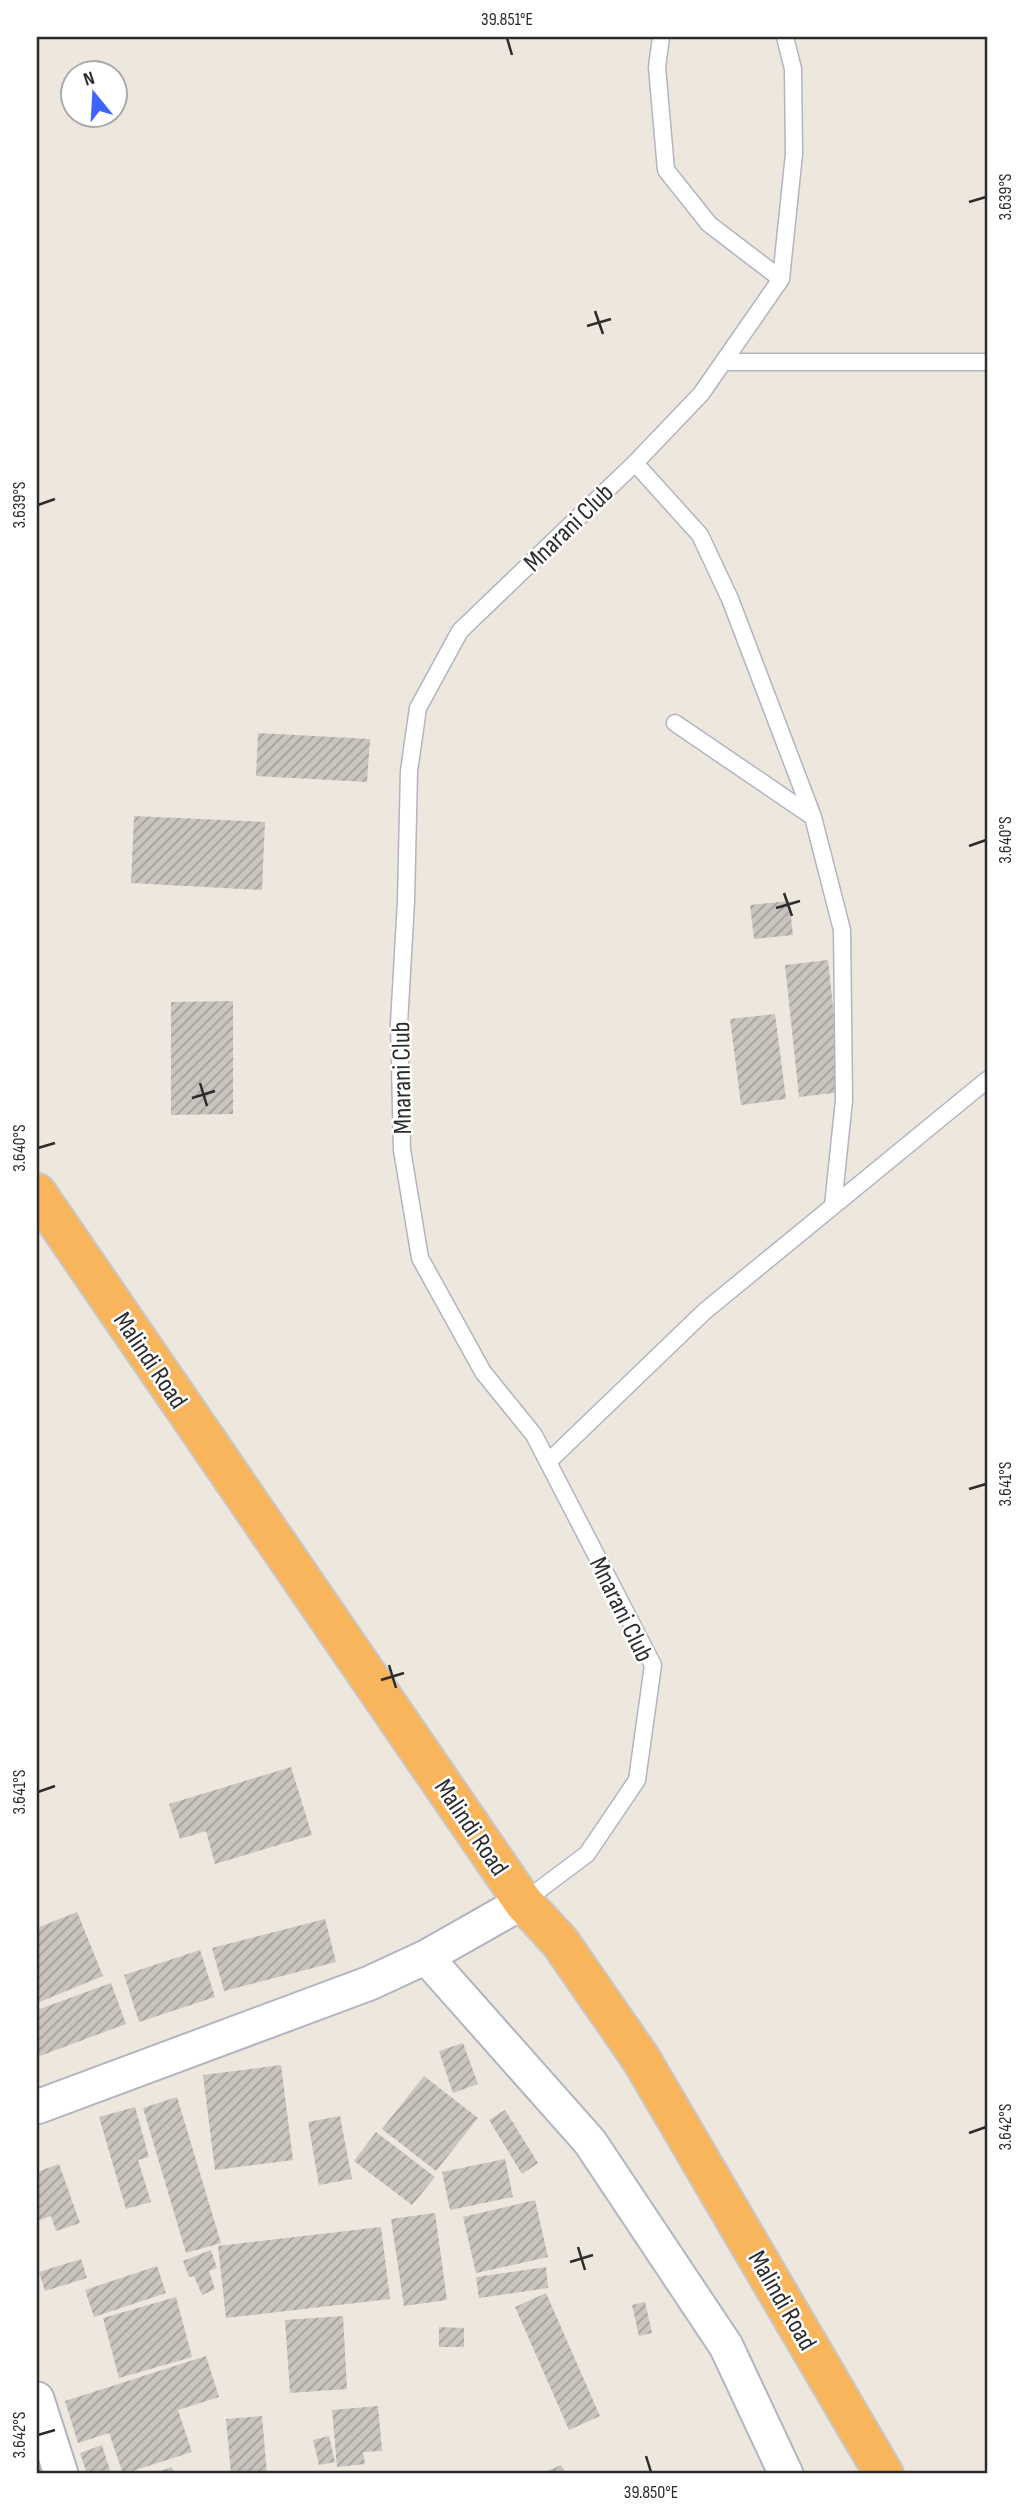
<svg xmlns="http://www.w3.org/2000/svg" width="1024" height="2511" viewBox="0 0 1024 2511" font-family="'Sofia Sans Condensed',sans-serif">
<defs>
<pattern id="building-hatch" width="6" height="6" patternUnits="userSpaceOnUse" patternTransform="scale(1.75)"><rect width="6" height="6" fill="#c9c4be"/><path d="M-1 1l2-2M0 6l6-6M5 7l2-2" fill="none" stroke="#a39f9b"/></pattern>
</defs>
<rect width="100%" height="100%" fill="#eee7de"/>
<!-- building -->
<path fill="url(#building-hatch)" d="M258 733 370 739 367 782 256 776Z
M134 816 265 822 262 890 131 883Z
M789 901 793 935 754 939 750 905Z
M828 960 842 1092 799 1097 785 965Z
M233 1001V1114L171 1115V1002Z
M775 1014 786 1099 741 1105 730 1019Z
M291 1767 312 1835 215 1864 206 1831 180 1839 169 1804Z
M77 1912 103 1976 37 2003V1928Z
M325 1919 336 1962 224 1991 212 1948Z
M200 1950 215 1997 139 2022 124 1975Z
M111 1983 126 2024 37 2057V2010Z
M463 2043 478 2084 453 2093 439 2051Z
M281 2065 293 2160 215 2170 203 2075Z
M424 2076 478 2118 436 2171 382 2129Z
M177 2097 221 2243 186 2253 143 2108Z
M135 2107 149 2157 138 2160 151 2202 126 2209 99 2117Z
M505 2110 538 2163 522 2174 489 2120Z
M340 2116 352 2179 319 2185 308 2122Z
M376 2132 435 2177 412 2205 354 2161Z
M505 2159 513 2197 450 2210 442 2172Z
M59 2164 80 2223 56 2231 51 2216 37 2221V2172Z
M535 2200 548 2257 476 2273 463 2217Z
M435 2213 447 2300 404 2306 391 2219Z
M381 2227 390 2299 226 2318 218 2246Z
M211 2250 217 2268 209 2271 215 2289 202 2295 194 2276 189 2277 183 2261Z
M81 2259 87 2278 45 2291 39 2272Z
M157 2266 166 2293 94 2317 85 2290Z
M546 2267 548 2288 479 2298 476 2277Z
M546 2293 600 2416 569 2430 515 2307Z
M176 2297 192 2357 119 2378 103 2318Z
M645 2302 652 2333 639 2336 632 2305Z
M343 2316 347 2389 290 2393 285 2320Z
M439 2327 464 2328V2347H439Z
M206 2356 219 2397 178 2410 192 2452 123 2474 109 2433 78 2443 65 2401Z
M378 2406 382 2451 363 2452 365 2464 337 2467 332 2410Z
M262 2416 267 2474H231L226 2419Z
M329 2436 335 2462 319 2465 313 2440Z
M37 2445 48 2474H37Z
M102 2445 111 2474H87L80 2453Z
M561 2465 566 2474H540Z
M172 2467 175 2474H152Z"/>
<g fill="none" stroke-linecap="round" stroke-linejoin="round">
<!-- service casing -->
<g stroke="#b2b5c0" stroke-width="19">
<path id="service" d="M661 37 657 67 666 170 709 224 781 279
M724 362H987
M635 463 700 535 730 599 813 817 842 930 844 1100 833 1206
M675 723 813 817
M548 1462 705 1311 987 1080
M523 1902 587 1854 637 1780 653 1665 534 1435 483 1372 420 1258 402 1150 399 1024 406 901 409 771 418 708 460 631 635 463 701 394 781 279 794 154 793 69 785 37"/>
</g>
<!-- minor casing -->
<g stroke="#b2b5c0" stroke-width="37">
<path id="minor" d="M426 1957 590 2142 726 2346 786 2474
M37 2107 370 1983 426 1957 523 1902
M37 2399 61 2474"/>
</g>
<!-- trunk casing -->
<g stroke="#c8c8c8" stroke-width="42">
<path id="trunk" d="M37 1193 523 1902 560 1942 641 2059 884 2474"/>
</g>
<!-- service -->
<use href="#service" stroke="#fff" stroke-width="16"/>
<!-- minor -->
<use href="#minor" stroke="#fff" stroke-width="33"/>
<!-- trunk -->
<use href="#trunk" stroke="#f9b55b" stroke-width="38"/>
</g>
<!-- ticks -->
<path fill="none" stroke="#2c2c2c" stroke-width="2.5" d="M507 38 512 55M969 202 986 197M595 311 603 334M587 326 611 319M38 505 55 499M969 846 986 840M784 893 792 916M776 908 800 901M200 1083 207 1106M192 1098 215 1091M38 1148 55 1143M969 1489 986 1484M389 1665 396 1688M381 1680 404 1673M38 1792 55 1786M969 2133 986 2127M578 2247 585 2270M570 2262 593 2255M38 2435 55 2430M646 2456 651 2472"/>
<g text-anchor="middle" stroke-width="5" stroke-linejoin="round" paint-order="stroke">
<!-- street labels -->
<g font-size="26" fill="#2c2c2c" stroke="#fff">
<text transform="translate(568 527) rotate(-44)" y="9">Mnarani Club</text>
<text transform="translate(401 1078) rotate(-91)" y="9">Mnarani Club</text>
<text transform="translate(151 1360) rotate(56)" y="9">Malindi Road</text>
<text transform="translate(622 1609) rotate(64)" y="9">Mnarani Club</text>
<text transform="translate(472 1827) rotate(56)" y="9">Malindi Road</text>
<text transform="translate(783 2300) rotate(60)" y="9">Malindi Road</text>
</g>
</g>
<!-- border -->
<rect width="1024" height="2511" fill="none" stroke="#ffffff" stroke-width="77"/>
<!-- north arrow -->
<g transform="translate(94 94) rotate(342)"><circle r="33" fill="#ffffff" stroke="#ababab" stroke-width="2"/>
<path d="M0-5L12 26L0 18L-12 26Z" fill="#3d65fc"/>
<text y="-10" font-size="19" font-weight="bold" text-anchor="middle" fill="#2c2c2c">N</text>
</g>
<rect x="38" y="38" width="948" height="2434" fill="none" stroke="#2c2c2c" stroke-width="2.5"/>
<g font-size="18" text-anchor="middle" fill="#2c2c2c">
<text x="507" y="25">39.851°E</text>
<text transform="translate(1005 197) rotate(-90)" y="6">3.639°S</text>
<text transform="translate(19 505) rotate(-90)" y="6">3.639°S</text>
<text transform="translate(1005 840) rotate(-90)" y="6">3.640°S</text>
<text transform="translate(19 1148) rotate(-90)" y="6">3.640°S</text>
<text transform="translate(1005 1484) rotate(-90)" y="6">3.641°S</text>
<text transform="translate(19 1792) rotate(-90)" y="6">3.641°S</text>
<text transform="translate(1005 2127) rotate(-90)" y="6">3.642°S</text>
<text transform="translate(19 2435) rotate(-90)" y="6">3.642°S</text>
<text x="651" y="2498">39.850°E</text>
</g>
</svg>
